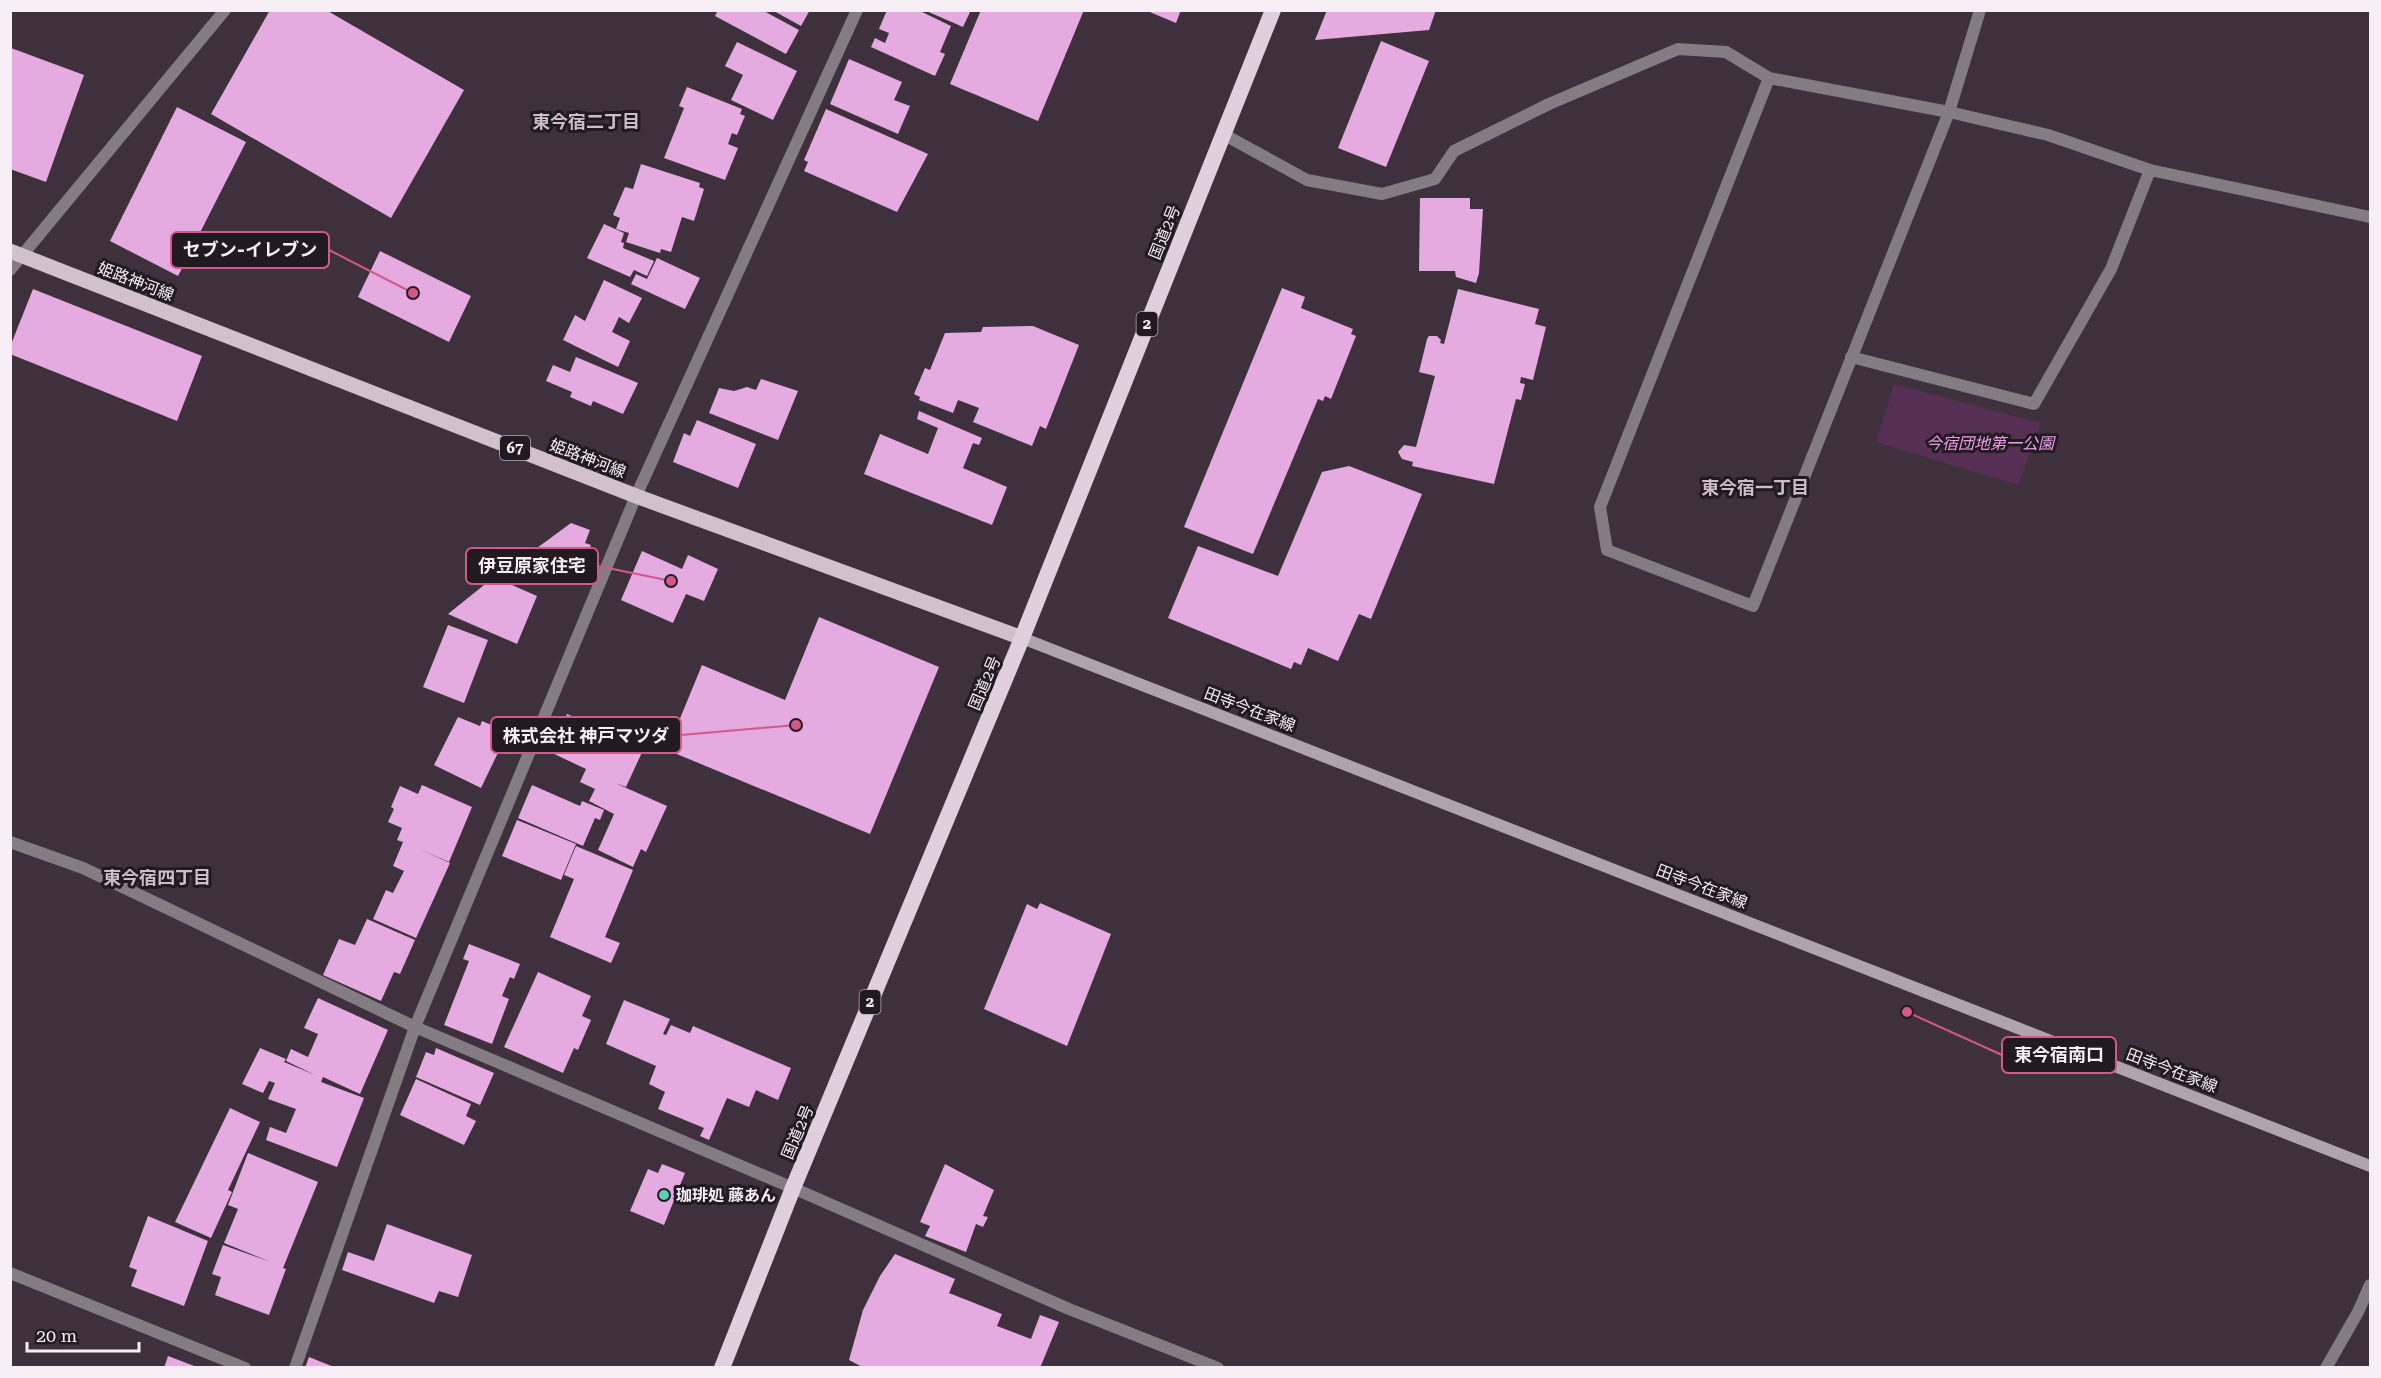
<svg xmlns="http://www.w3.org/2000/svg" width="2381" height="1378" viewBox="0 0 2381 1378" font-family="'Roboto Serif','Noto Sans JP',serif">
<rect width="100%" height="100%" fill="#3e303d"/>
<!-- green -->
<path fill="#563054" d="M1894 384 2041 423 2018 485 1876 442Z"/>
<!-- building -->
<path fill="#e5abe1" d="M270 10H326L464 90 391 218 211 114Z
M718 10H762L799 30 786 54 715 16Z
M772 10H810L801 26Z
M887 10H918L951 26 940 52 945 54 935 76 871 47 875 38 885 43 889 33 879 29Z
M924 10H971L963 27Z
M981 10H1084L1038 121 950 84Z
M1145 10H1181L1176 23Z
M1327 10H1436L1429 30 1315 40Z
M1381 41 1429 61 1386 167 1338 148Z
M737 42 797 71 773 120 731 100 743 75 725 66Z
M11 48 84 75 46 182 10 169Z
M849 59 902 82 894 100 910 106 898 134 830 104Z
M687 87 742 109 740 114 745 116 737 135 732 133 728 144 738 148 725 180 664 158 684 108 679 106Z
M177 107 246 142 178 276 110 241Z
M826 109 928 154 897 212 804 171 808 162 804 160Z
M641 164 700 183 699 187 704 189 694 221 682 217 671 252 661 249 660 253 626 242 629 233 616 229 620 218 613 215 625 187 633 189Z
M1420 198H1470V209H1483L1479 273 1476 283 1456 277 1455 271H1419Z
M604 224 624 233 621 242 624 243 623 248 654 261 647 276 634 270 630 277 587 258Z
M380 251 471 296 449 342 358 297Z
M657 258 700 278 685 309 631 284 636 274 647 279Z
M604 280 642 298 629 323 619 317 612 332 630 341 618 367 563 340 575 315 585 321Z
M1282 288 1305 297 1301 308 1353 329 1351 334 1356 336 1331 399 1325 396 1323 401 1318 399 1253 554 1184 527Z
M33 289 202 356 177 421 10 354V347Z
M1458 289 1539 309 1535 324 1546 327 1533 380 1521 377 1520 383 1525 384 1521 400 1516 399 1494 484 1412 466 1413 462 1402 459 1398 452 1404 445 1416 447 1435 376 1419 372 1427 339 1429 336H1437L1441 340 1440 343 1444 344Z
M1033 326 1079 345 1046 429 1040 426 1032 446 973 422 979 408 958 400 953 413 919 400 920 397 914 394 925 368 930 370 945 333 981 332 983 327Z
M576 357 638 383 623 414 593 401 591 406 570 397 572 392 546 381 553 365 570 372Z
M761 379 798 391 778 440 709 413 719 388 734 391 747 387 756 390Z
M919 411 982 438 979 445 973 443 963 468 1007 487 992 525 864 474 880 434 928 454 938 428 917 419Z
M697 420 756 444 738 488 673 462 684 433 690 436Z
M1349 466 1422 494 1371 619 1359 614 1338 661 1308 648 1301 665 1294 662 1291 669 1168 618 1198 546 1278 576 1322 472Z
M571 523 590 530 585 543 591 545 576 581 522 559Z
M642 551 682 569 688 555 718 569 704 601 686 594 673 623 621 600Z
M494 577 537 596 517 644 448 614Z
M819 617 939 667 870 834 667 750 702 665 785 700Z
M448 625 488 640 464 703 423 687Z
M567 714 644 748 626 787 615 783 667 806 646 852 641 849 633 867 598 850 614 814 589 801 595 789 580 782 586 769 550 752Z
M458 717 480 726 482 721 508 732 481 788 434 765Z
M422 785 472 807 449 862 419 849 450 863 416 938 373 919 386 890 393 893 404 871 393 866 403 842 397 840 402 828 388 822 394 809 391 807 400 786 418 794Z
M532 785 580 806 582 801 604 810 600 820 595 818 583 846 518 818Z
M517 820 576 844 561 880 502 856Z
M576 846 633 870 605 937 620 943 611 963 550 937 574 879 564 875Z
M1040 903 1111 934 1067 1046 984 1009 1027 904 1037 909Z
M367 919 415 940 400 974 394 972 381 1001 323 975 339 939 355 945Z
M469 944 520 964 514 979 510 977 502 996 509 999 492 1044 444 1025 469 961 463 959Z
M538 972 591 996 582 1016 591 1020 578 1050 574 1048 563 1073 504 1047Z
M318 998 388 1030 360 1094 323 1077 321 1082 364 1098 337 1167 266 1140 270 1127 286 1133 296 1109 268 1099 275 1083 269 1081 263 1093 242 1084 260 1048 286 1059 284 1062 315 1075 286 1061 291 1049 308 1057 318 1034 304 1028Z
M624 1000 670 1019 663 1034 666 1035 671 1025 690 1033 693 1026 791 1068 778 1100 756 1090 749 1107 727 1098 709 1140 700 1136 704 1128 658 1109 665 1092 649 1084 656 1066 606 1044Z
M436 1048 494 1073 480 1105 416 1077 426 1052 434 1055Z
M416 1079 471 1104 466 1116 476 1121 464 1145 400 1115Z
M230 1108 260 1122 228 1190 232 1192 211 1238 175 1222Z
M248 1153 318 1182 283 1268 286 1269 269 1315 215 1295 221 1277 212 1274 223 1245 271 1262 224 1243 238 1209 228 1205Z
M662 1164 685 1173 664 1225 630 1211 648 1169 658 1173Z
M945 1164 994 1190 983 1216 988 1217 983 1227 976 1224 966 1252 925 1236 930 1226 920 1222Z
M148 1216 208 1241 184 1306 131 1286 137 1270 129 1267Z
M387 1224 472 1255 458 1297 439 1291 434 1303 342 1270 348 1252 374 1261Z
M895 1254 955 1279 949 1293 1002 1314 997 1326 1031 1339 1040 1315 1059 1322 1040 1368H864L849 1360 863 1310 880 1276Z
M168 1356 197 1367V1368H164Z
M309 1357 334 1367V1368H305Z"/>
<g fill="none" stroke-linecap="round" stroke-linejoin="round">
<!-- minor -->
<path stroke="#837c82" stroke-width="12" d="M1769 78 1600 507 1607 550 1753 606 1949 112 1980 10
M1223 134 1307 180 1382 194 1435 179 1454 151 1549 104 1678 49 1726 52 1769 78 1949 112 2048 135 2150 170 2370 217
M10 270 225 10
M1851 357 2034 404 2111 269 2150 170
M10 842 83 868 415 1027 793 1188 1069 1309 1218 1368
M10 1273 245 1368
M295 1368 415 1027 636 496 857 10"/>
<!-- tertiary -->
<path stroke="#837c82" stroke-width="12" d="M2326 1368 2358 1312 2370 1285"/>
<!-- secondary -->
<path stroke="#afa3ae" stroke-width="12" d="M1022 638 2370 1166"/>
<!-- primary -->
<path stroke="#d1c1cf" stroke-width="15" d="M10 251 636 496 1022 638"/>
<!-- trunk -->
<path stroke="#e0cfde" stroke-width="16" d="M722 1368 793 1188 1022 638 1273 10"/>
</g>
<!-- markers -->
<circle fill="#5dceb8" stroke="#211a20" stroke-width="2" cx="664" cy="1195" r="6"/>
<g text-anchor="middle" stroke-width="6" stroke-linejoin="round" paint-order="stroke">
<!-- shield labels -->
<g fill="#211a20" stroke="#b7aeb6" stroke-width="1.5">
<rect x="1136.5" y="312" width="21" height="24" rx="4.5"/>
<rect x="500" y="436" width="30" height="24" rx="4.5"/>
<rect x="859.5" y="990" width="21" height="24" rx="4.5"/>
</g>
<g font-size="15" font-weight="bold" fill="#f7eef6">
<text x="1147" y="329">2</text>
<text x="515" y="453">67</text>
<text x="870" y="1007">2</text>
</g>
<!-- street labels -->
<g font-size="16" fill="#f7eef6" stroke="#211a20">
<text transform="translate(1164 232) rotate(-68)" y="6">国道2号</text>
<text transform="translate(136 281) rotate(21)" y="6">姫路神河線</text>
<text transform="translate(588 458) rotate(21)" y="6">姫路神河線</text>
<text transform="translate(984 683) rotate(-67)" y="6">国道2号</text>
<text transform="translate(1250 709) rotate(21)" y="6">田寺今在家線</text>
<text transform="translate(1702 886) rotate(21)" y="6">田寺今在家線</text>
<text transform="translate(2172 1070) rotate(21)" y="6">田寺今在家線</text>
<text transform="translate(797 1132) rotate(-67)" y="6">国道2号</text>
</g>
<!-- park labels -->
<g font-size="16" font-style="italic" fill="#eba0e6" stroke="#211a20">
<text x="1990" y="449">今宿団地第一公園</text>
</g>
<!-- poi labels -->
<g font-size="16" font-weight="bold" fill="#f7eef6" stroke="#211a20" text-anchor="start">
<text x="676" y="1201">珈琲処 藤あん</text>
</g>
<!-- neighbourhood labels -->
<g font-size="18" font-weight="bold" fill="#cebccd" stroke="#211a20">
<text x="586" y="128">東今宿二丁目</text>
<text x="1755" y="494">東今宿一丁目</text>
<text x="157" y="884">東今宿四丁目</text>
</g>
</g>
<!-- callouts -->
<path fill="none" stroke="#d2588a" stroke-width="2" d="M413 293L329 250M671 581L598 566M796 725L681 735M1907 1012L2002 1055"/>
<g fill="#d2588a" stroke="#211a20" stroke-width="2">
<circle cx="413" cy="293" r="6"/>
<circle cx="671" cy="581" r="6"/>
<circle cx="796" cy="725" r="6"/>
<circle cx="1907" cy="1012" r="6"/>
</g>
<g fill="#211a20" stroke="#d2588a" stroke-width="2">
<rect x="171" y="232" width="158" height="36" rx="6"/>
<rect x="466" y="548" width="132" height="36" rx="6"/>
<rect x="491" y="717" width="190" height="36" rx="6"/>
<rect x="2002" y="1037" width="114" height="36" rx="6"/>
</g>
<g font-size="18" text-anchor="middle" font-weight="bold" fill="#f7eef6">
<text x="250" y="256">セブン-イレブン</text>
<text x="532" y="572">伊豆原家住宅</text>
<text x="586" y="742">株式会社 神戸マツダ</text>
<text x="2059" y="1061">東今宿南口</text>
</g>
<!-- border -->
<rect width="2381" height="1378" fill="none" stroke="#f7eef6" stroke-width="24"/>
<!-- scale -->
<path d="M27 1342v9h112v-9" fill="none" stroke="#f7eef6" stroke-width="3"/>
<text x="36" y="1342" font-size="18" fill="#f7eef6" stroke="#211a20" stroke-width="4.5" paint-order="stroke">20 m</text>
</svg>
